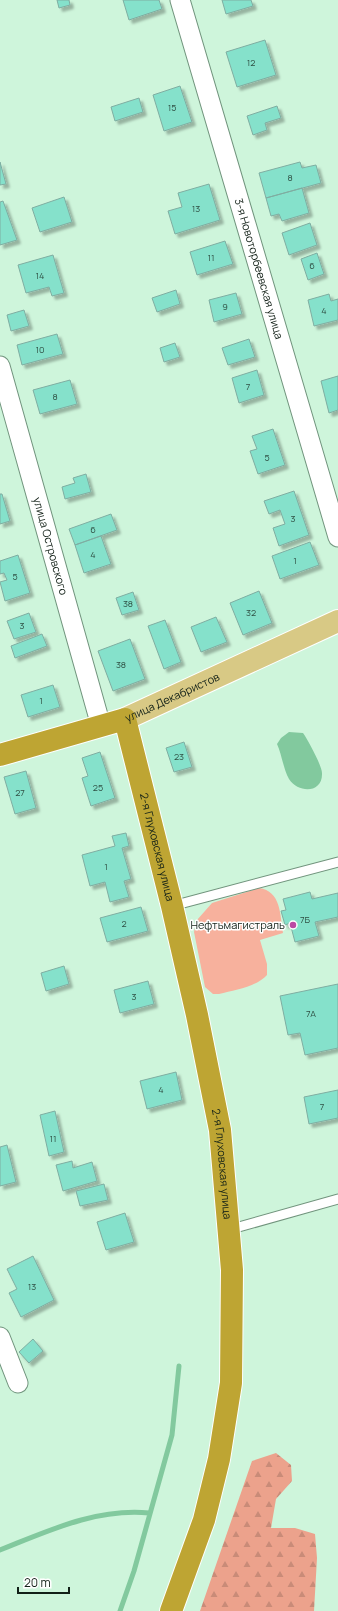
<svg xmlns="http://www.w3.org/2000/svg" width="338" height="1611" viewBox="0 0 338 1611" font-family="Manrope,sans-serif">
<defs>
<pattern id="forest-firs" width="22" height="20" patternUnits="userSpaceOnUse"><rect width="22" height="20" fill="#eca28c"/><path d="M5 1l3.5 6h-7zM16 11l3.5 6h-7z" fill="#c98b78"/></pattern>
<filter id="shadow"><feDropShadow dx="3.5" dy="3.5" stdDeviation="1" flood-color="#0004"/></filter>
</defs>
<rect width="100%" height="100%" fill="#cef5db"/>
<!-- green -->
<path fill="#f7b19d" d="M259 888C281 891 280 914 283 933L260 940 267 964V975C256 987 235 990 219 994H213L205 987 194 932 197 920 212 903Z"/>
<!-- forest -->
<path fill="url(#forest-firs)" d="M276 1453 291 1465 292 1481 276 1499 271 1528H295L315 1534 317 1558 314 1611H200L252 1461Z"/>
<!-- water -->
<path fill="#82c99e" d="M289 732 303 733C308 740 322 766 322 773 323 793 299 794 289 779 283 768 282 755 277 744L281 738Z"/>
<g fill="none" stroke-linecap="round" stroke-linejoin="round">
<!-- stream -->
<path stroke="#82c99e" stroke-width="5" d="M0 1550C48 1531 96 1508 149 1513
M120 1611 134 1571 172 1435 179 1366"/>
</g>
<!-- building -->
<path fill="#85e1cb" stroke="#7fada1" filter="url(#shadow)" d="M57 0H69L70 5 59 8Z
M123 0H159L162 9 129 20Z
M222 0H251L253 6 226 14Z
M265 40 276 75 237 87 226 52Z
M180 86 192 122 164 131 153 95Z
M139 98 143 112 115 121 111 107Z
M277 106 281 118 265 123 267 130 253 135 247 116Z
M0 162 6 184 0 185Z
M300 162 302 168 316 165 321 183 266 198 259 173Z
M209 184 220 220 175 234 168 211 182 207 178 193Z
M302 188 309 213 282 221 279 214 271 216 266 198Z
M64 197 72 222 40 232 32 208Z
M3 201 17 240 0 245V202Z
M310 223 317 245 289 255 282 233Z
M225 241 233 264 197 275 190 252Z
M317 253 324 274 308 280 301 259Z
M53 255 64 293 52 296 49 287 26 293 18 265Z
M176 290 180 304 157 312 152 298Z
M236 293 242 314 214 322 209 300Z
M329 294 331 301 338 299V320L314 326 308 300Z
M24 310 29 326 11 331 7 315Z
M57 334 63 354 22 365 17 345Z
M249 339 255 357 228 365 222 348Z
M175 343 180 357 164 362 160 348Z
M257 370 264 395 239 403 232 378Z
M338 376V410L329 413 321 381Z
M70 380 77 404 40 414 33 390Z
M273 429 285 465 258 474 250 451 257 449 252 436Z
M86 474 91 492 65 499 62 487 75 483 73 478Z
M294 491 309 535 279 546 273 528 285 524 280 510 269 514 264 501Z
M0 494H2L10 521 0 524Z
M111 514 117 530 75 545 69 529Z
M101 536 111 564 84 573 75 545Z
M310 542 319 565 280 579 272 556Z
M18 555 30 593 5 601 0 582 7 580 4 573 0 574V561Z
M259 591 272 623 243 635 230 603Z
M133 592 139 610 122 615 116 598Z
M29 613 36 632 14 639 7 621Z
M216 617 227 642 201 652 191 627Z
M165 620 181 662 164 669 148 626Z
M42 634 47 646 15 658 11 646Z
M130 639 145 679 113 691 98 651Z
M53 685 60 707 28 717 21 695Z
M184 742 192 767 174 772 166 748Z
M100 752 115 798 91 806 82 778 88 776 82 758Z
M26 771 36 808 15 814 4 777Z
M126 833 129 846 122 848 131 879 124 881 129 897 110 902 105 882 90 886 82 855 115 846 112 836Z
M310 892 312 899 338 893V917L315 922 319 936 295 942 290 923 285 925 281 911 286 910 283 899Z
M141 907 148 931 107 942 100 918Z
M64 966 69 984 46 991 41 973Z
M148 981 154 1004 120 1013 114 990Z
M338 984V1048L305 1055 300 1033 288 1035 280 996Z
M176 1072 182 1100 147 1109 140 1081Z
M338 1090V1118L309 1124 304 1097Z
M55 1111 64 1152 49 1156 40 1115Z
M7 1145 16 1182 0 1186V1147Z
M72 1161 73 1168 92 1162 97 1181 63 1191 56 1165Z
M104 1184 108 1200 80 1206 76 1191Z
M125 1213 134 1242 106 1250 97 1222Z
M33 1256 54 1300 21 1317 9 1293 17 1289 7 1269Z
M33 1339 43 1351 29 1363 19 1352Z"/>
<g fill="none" stroke-linecap="round" stroke-linejoin="round">
<!-- lane casing -->
<g stroke="#71947d" stroke-width="11">
<path id="lane" d="M172 906 338 862
M228 1230 338 1199"/>
</g>
<!-- street casing -->
<g stroke="#71947d" stroke-width="21">
<g id="street">
<path id="s1" d="M180 0 338 537"/>
<path id="s2" d="M0 366 101 726"/>
<path d="M0 1337 18 1383"/>
</g>
</g>
<!-- primary casing -->
<g stroke="#fff" stroke-width="24">
<g id="primary">
<path id="s3" d="M125 719 338 621"/>
</g>
</g>
<!-- highway casing -->
<g stroke="#fff" stroke-width="24">
<g id="highway">
<path id="s4" d="M0 755 125 719 172 906 197 1015 220 1130 232 1270 231 1383 219 1459 204 1520 171 1611"/>
</g>
</g>
<!-- lane -->
<use href="#lane" stroke="#fff" stroke-width="9"/>
<!-- street -->
<use href="#street" stroke="#fff" stroke-width="19"/>
<!-- primary -->
<use href="#primary" stroke="#d8c985" stroke-width="22"/>
<!-- highway -->
<use href="#highway" stroke="#bea533" stroke-width="22"/>
</g>
<!-- markers -->
<circle fill="#bb48a3" stroke="#fff" stroke-width="1.5" cx="293" cy="925" r="4"/>
<g text-anchor="middle" stroke-width="3" stroke-linejoin="round" paint-order="stroke">
<!-- number labels -->
<g font-size="9" fill="#2f5044">
<text x="251" y="66">12</text>
<text x="172" y="111">15</text>
<text x="290" y="181">8</text>
<text x="196" y="212">13</text>
<text x="211" y="261">11</text>
<text x="312" y="269">6</text>
<text x="40" y="279">14</text>
<text x="225" y="310">9</text>
<text x="324" y="314">4</text>
<text x="40" y="353">10</text>
<text x="248" y="390">7</text>
<text x="55" y="400">8</text>
<text x="267" y="461">5</text>
<text x="293" y="522">3</text>
<text x="93" y="533">6</text>
<text x="93" y="558">4</text>
<text x="295" y="564">1</text>
<text x="15" y="580">5</text>
<text x="128" y="607">38</text>
<text x="251" y="616">32</text>
<text x="22" y="629">3</text>
<text x="121" y="668">38</text>
<text x="41" y="704">1</text>
<text x="179" y="760">23</text>
<text x="98" y="791">25</text>
<text x="20" y="796">27</text>
<text x="106" y="870">1</text>
<text x="305" y="923">7Б</text>
<text x="124" y="927">2</text>
<text x="134" y="1000">3</text>
<text x="311" y="1017">7А</text>
<text x="161" y="1093">4</text>
<text x="322" y="1110">7</text>
<text x="53" y="1142">11</text>
<text x="32" y="1290">13</text>
</g>
<!-- street labels -->
<g font-size="11" fill="#122017" stroke="#fff">
<text dy="4" stroke="none"><textPath href="#s1" startOffset="280">3-я Новоторбеевская улица</textPath></text>
<text dy="4" stroke="none"><textPath href="#s2" startOffset="187">улица Островского</textPath></text>
<text dy="4" stroke="none"><textPath href="#s3" startOffset="52">улица Декабристов</textPath></text>
<text dy="4" stroke="none"><textPath href="#s4" startOffset="262">2-я Глуховская улица</textPath></text>
<text dy="4" stroke="none"><textPath href="#s4" startOffset="586">2-я Глуховская улица</textPath></text>
</g>
<!-- poi labels -->
<g font-size="11" fill="#122017" stroke="#fff" text-anchor="end">
<text x="285" y="929">Нефтьмагистраль</text>
</g>
</g>
<!-- scale -->
<path d="M18 1587v6h51v-6" fill="none" stroke="#122017" stroke-width="2"/>
<text x="24" y="1587" font-size="12" fill="#122017" stroke="#ffffff" stroke-width="3" paint-order="stroke">20 m</text>
</svg>
